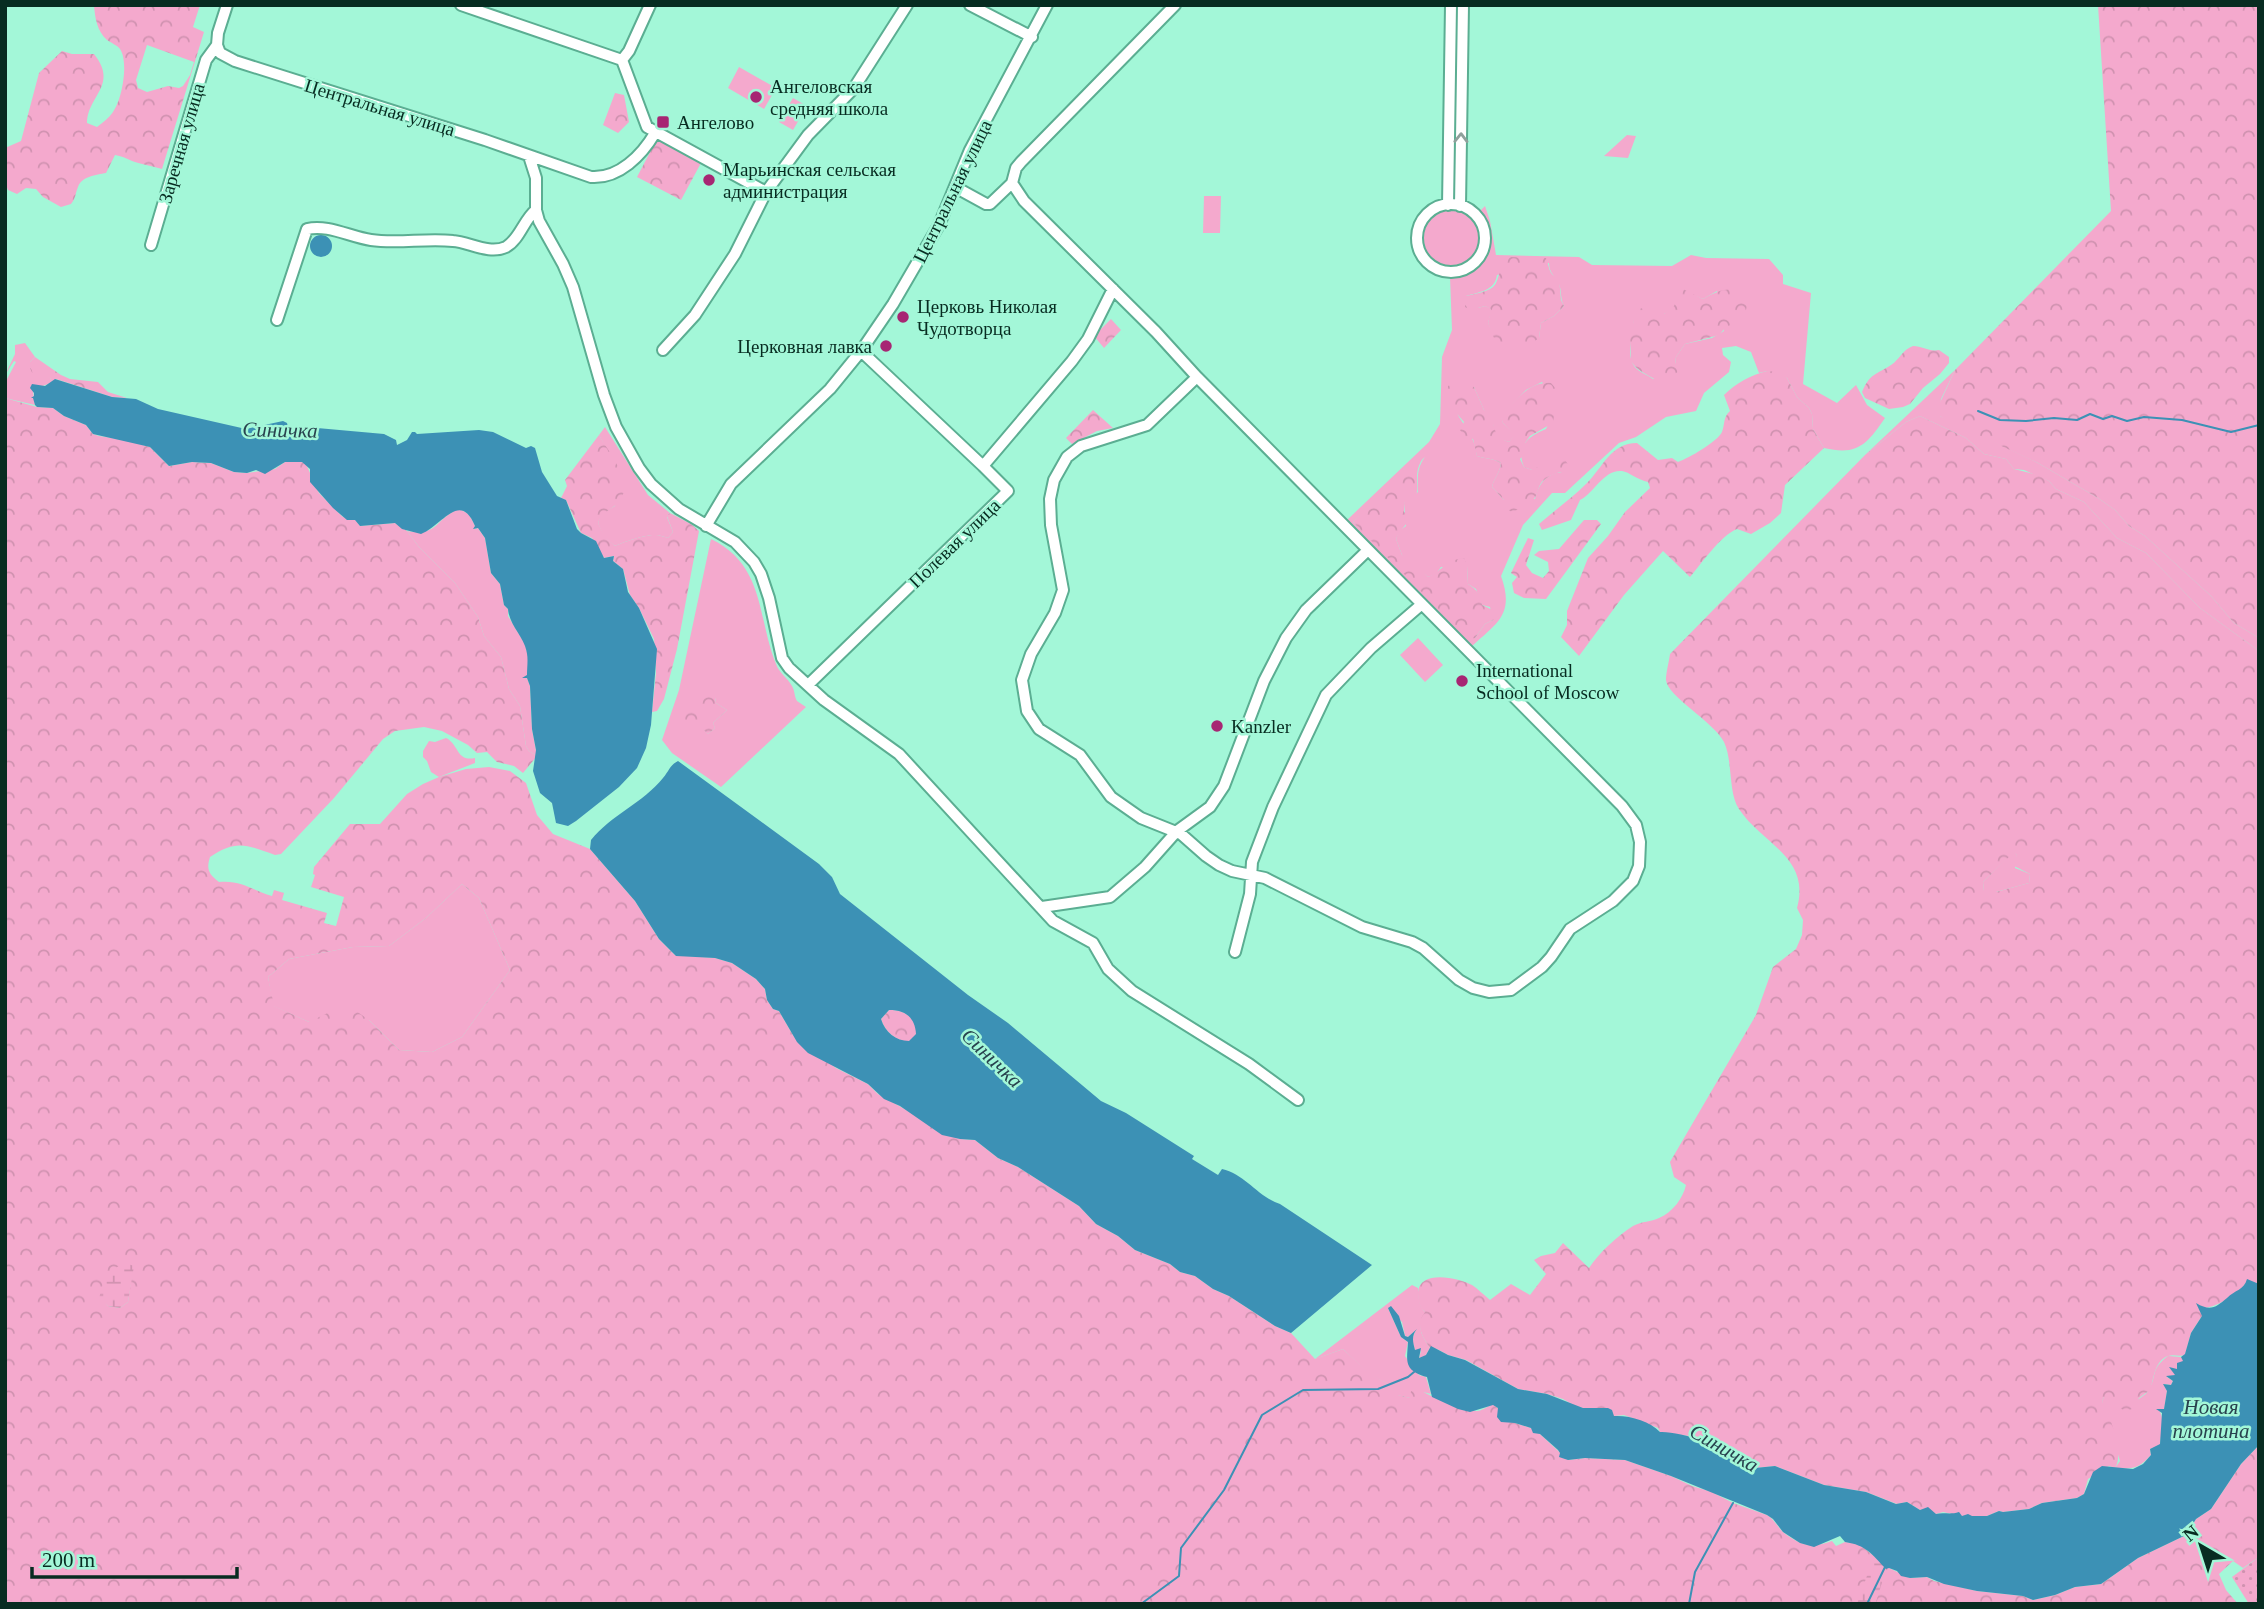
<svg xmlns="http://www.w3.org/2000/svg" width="2264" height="1609" viewBox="0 0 2264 1609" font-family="'Times New Roman',serif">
<defs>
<pattern id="forest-crowns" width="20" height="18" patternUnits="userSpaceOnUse" patternTransform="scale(1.75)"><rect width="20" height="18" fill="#f4a9cd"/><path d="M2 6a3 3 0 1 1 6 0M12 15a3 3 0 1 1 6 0" fill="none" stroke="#d092b0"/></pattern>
<pattern id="wetland-marsh" width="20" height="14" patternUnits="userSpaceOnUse" patternTransform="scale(1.75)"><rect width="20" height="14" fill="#f4a9cd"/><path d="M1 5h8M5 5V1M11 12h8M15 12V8" fill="none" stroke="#d092b0"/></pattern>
<pattern id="garden-dots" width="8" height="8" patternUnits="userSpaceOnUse" patternTransform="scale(1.75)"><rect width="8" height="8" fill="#f4a9cd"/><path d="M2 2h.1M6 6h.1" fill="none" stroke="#d092b0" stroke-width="1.8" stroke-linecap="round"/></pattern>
</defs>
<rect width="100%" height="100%" fill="#a3f7d8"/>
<!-- grass -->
<path fill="#f4a9cd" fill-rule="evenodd" d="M739 67 776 88 764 109 728 88Z
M793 98 807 106 793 130 779 122Z
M1627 135 1636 136 1628 158 1604 156Z
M1204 196H1221L1220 233H1203Z
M1485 206 1490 221 1496 255 1579 257 1592 265 1672 266 1691 255 1706 258 1769 259 1783 275V284L1811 293 1803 384 1837 403 1856 385 1867 405 1885 418C1867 444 1858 456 1824 448L1813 429 1812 414 1809 408 1797 397 1787 378 1767 371 1759 373 1751 352 1736 346 1722 348 1723 355 1731 362 1729 372 1704 393 1696 411 1666 417 1636 437 1619 443 1565 493H1552L1523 525 1501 576C1515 615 1497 623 1470 648L1346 521 1429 442 1440 424 1442 357 1452 330 1450 277C1484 273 1501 241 1478 213ZM1549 263C1549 273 1555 276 1559 284 1562 291 1560 299 1564 306L1554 316 1541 323 1539 338 1491 329 1488 323 1492 309 1485 306 1478 308 1466 296C1479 292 1495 291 1497 275ZM1717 291 1724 331 1712 338 1685 344 1676 357 1675 364 1653 379C1648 375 1643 374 1638 370 1623 358 1634 334 1634 318L1664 314 1696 296 1703 299ZM1542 382C1556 403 1557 406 1546 429 1529 436 1515 446 1524 467L1532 470 1562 472C1545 474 1539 484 1535 499L1504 500 1492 487C1494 478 1500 473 1501 463 1493 458 1486 459 1477 456 1475 429 1447 412 1448 386L1474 387 1484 410 1493 424 1494 432 1500 439 1509 442 1515 435 1503 423 1501 415 1526 390ZM1425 457C1416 469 1418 478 1418 492L1404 503 1406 526 1399 531 1396 539 1402 555 1428 577 1436 574 1441 567 1467 566 1468 584 1476 589 1482 605 1490 607 1493 620 1485 624 1475 638 1353 522Z
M1422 239a29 29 0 1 1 58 0a29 29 0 1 1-58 0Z
M25 343 35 357 30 362V368L50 378 52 382C45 386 39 386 33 391L35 405 5 398V383L16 362 14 361 5 375 15 354V345Z
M1955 370 1941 399 1940 416 2038 463 2098 498 2115 510 2129 526 2145 536 2211 596 2234 623 2259 638V651L2200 608 2146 553 2117 538 2084 502 2056 489 2049 481 2024 470 2014 469 2006 459 1984 454 1966 438 1920 416 1906 422 1865 455Z
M605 427 648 495 670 513 667 517 673 532 668 538C664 537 660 535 656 535 647 534 623 542 615 546L604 537 598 523 601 514 615 506 621 475 599 435Z
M458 509C469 512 471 517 475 526L474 529 478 528 485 538 491 573 500 584 504 605 508 609V616L525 644 529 660 527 678 530 686 532 729 537 756 529 751 526 746 520 706 509 689 501 657 484 636 478 617 455 583 419 547 407 531C439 536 433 521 458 509Z
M711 539C765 565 757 617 776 664 779 673 788 678 792 686 795 691 794 696 797 701L806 707 721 787 672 753 662 740 679 690ZM716 698V703L727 710 713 723 715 728 708 734 702 727Z
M1418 638 1443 665 1425 682 1400 655Z
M446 738C459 744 456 762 475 758V763L439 777 431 772 427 761 423 757V751L429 741 435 742Z
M2014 851 2017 855 2015 868 2030 874 2029 883 1996 892H1984L1983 882Z
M462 884 479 898 510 970 462 1037 432 1052 399 1050 369 1020 309 1022 273 1006 268 977 289 959 353 947 389 946 426 918Z
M1412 1285 1418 1288C1419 1298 1418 1306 1426 1313 1417 1328 1420 1333 1430 1348L1425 1357 1419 1358 1421 1351 1415 1350 1412 1340 1415 1331 1408 1337 1405 1336 1402 1322 1388 1308 1401 1337 1408 1342 1405 1356 1419 1375 1426 1377 1431 1394 1423 1392 1410 1398 1397 1395 1386 1383 1369 1374 1343 1349 1315 1359Z
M2168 1356 2181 1357 2184 1361 2178 1366 2175 1375 2167 1377 2173 1381 2171 1385 2164 1384 2167 1391 2164 1410 2158 1409C2166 1418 2161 1433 2160 1445L2150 1449 2151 1455C2138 1469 2134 1469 2115 1468L2120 1461 2102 1401 2104 1397 2135 1402C2140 1397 2145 1396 2148 1391 2158 1376 2149 1370 2168 1356Z"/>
<!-- forest -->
<path fill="url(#forest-crowns)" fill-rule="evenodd" d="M94 5H200L193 27 204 32 162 169C153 166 139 164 132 161 126 158 121 156 115 155L106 173C96 175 82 176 78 187 75 194 76 198 71 204L61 207 43 197 36 189 26 188 17 194 8 190 5 182V148L21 141 39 73 62 51 72 54H94C119 85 87 96 87 123L97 127C103 122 109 118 113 112 122 100 129 62 120 49 117 45 111 43 107 40 97 31 95 18 94 5ZM147 45 194 62 190 75 183 86 179 88 168 86 147 92 138 88 136 80Z
M2098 5H2259V638L2234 623 2211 596 2145 536 2129 526 2115 510 2098 498 2038 463 1946 420 1940 416 1938 407 1955 370 2111 211Z
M615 93 624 95 629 122 618 133 603 125Z
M657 139 701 163 681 200 637 177Z
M1510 257 1546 258C1550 267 1548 275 1559 278L1561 300 1564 306 1554 316 1541 323 1539 338 1532 343 1510 347H1503L1496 343 1488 323 1491 309 1485 306 1471 310 1465 307 1466 296C1474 294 1487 292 1493 287 1500 281 1497 268 1510 257Z
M1681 288 1703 299C1717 291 1729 286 1746 292L1747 305 1744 320 1726 327 1719 335 1685 344 1676 357 1675 364 1679 370C1669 383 1663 384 1649 376 1641 371 1636 369 1631 361 1631 352 1630 344 1630 336 1631 325 1637 323 1630 312L1646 307 1664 314 1674 306Z
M1111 319 1121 330 1104 348 1094 336Z
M1913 346C1923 346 1929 352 1939 350L1949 357V363L1940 374 1923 388 1910 404 1903 407 1889 409 1865 398 1862 392C1870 373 1876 375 1891 365 1900 359 1902 350 1913 346Z
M35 357 61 375 70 379 98 382 108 392 127 398 112 397 56 379 52 382 50 378 34 377 30 368V362Z
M1767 371 1778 372 1787 378 1797 397 1809 408 1812 414 1813 429 1824 448 1785 485 1781 513 1770 523 1751 534 1737 529C1720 536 1702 563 1690 577L1663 551 1624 595 1579 656 1561 637 1567 625V611L1588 558 1608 536 1625 512 1650 488 1648 482C1638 480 1629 472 1622 471 1604 469 1594 493 1580 500L1571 520 1542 530 1539 524C1555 510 1572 498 1587 483 1603 467 1611 443 1637 443L1658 460 1672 458 1678 462C1689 458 1717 442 1722 432 1725 424 1723 417 1730 411L1724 395C1736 383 1751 375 1767 371Z
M1456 382 1474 387 1484 410 1491 415C1495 429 1494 437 1509 442L1514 435 1503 423 1500 415C1516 401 1529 381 1551 383L1557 390 1553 398 1555 407 1553 423 1530 436 1525 443 1526 452 1520 459 1524 467 1532 470 1548 462 1565 460 1570 467C1561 473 1552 473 1544 480 1537 485 1539 494 1533 500 1529 506 1519 509 1512 512L1505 508 1504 500 1492 487C1494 478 1500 473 1501 463 1493 458 1486 459 1477 456L1473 439 1465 437 1460 430 1464 422 1458 415 1450 412 1447 404 1448 386Z
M5 398 37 407 53 408 64 416 86 425 93 434 99 436 125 440 150 447 169 466 192 462 211 463 234 472 247 473 275 469 285 462H302L306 464 319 493 343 517 355 519 360 526 395 523 407 531 419 547 455 583 478 617 484 636 501 657 509 689 520 706 526 746 529 751 537 756 523 773 514 766 497 762 487 752 477 753 468 745 442 731 424 727 395 731 383 739 334 798 281 854 275 855C247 845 236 839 210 857 206 870 209 874 219 882 242 880 251 890 272 896L274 890 284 893 282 900 327 913 324 923 336 926 344 897 311 887 315 875 313 874 314 867 350 824H380L407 794 423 784 439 777 466 769 489 767 510 771 526 783 537 815 553 834 590 849 635 901 659 939 675 955 715 958 732 963 756 979 765 989 767 1000 773 1009 779 1011 793 1035 836 1068 868 1084 878 1094 924 1120 935 1130 960 1139 975 1140 998 1158 1018 1167 1079 1206 1096 1224 1118 1236 1135 1250 1170 1264 1180 1272 1195 1276 1213 1289 1229 1296 1275 1326 1291 1333 1315 1359 1343 1349 1369 1373 1386 1383 1398 1395 1410 1398 1411 1391 1418 1389C1428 1395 1465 1412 1477 1411 1482 1411 1488 1406 1493 1404L1515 1423 1531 1428 1540 1434 1568 1460 1585 1458 1625 1460 1671 1476 1692 1486 1712 1492 1733 1503 1767 1515C1774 1519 1777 1526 1783 1532 1799 1545 1812 1549 1832 1541L1836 1546 1845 1542 1859 1544 1889 1568 1910 1578 1927 1577 1934 1581 1977 1591 2023 1596 2033 1600 2055 1595 2075 1587 2101 1584 2138 1558 2186 1535 2196 1519 2211 1509 2241 1464 2259 1445V1557L2243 1568 2233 1561 2219 1574 2226 1590 2238 1604H5ZM462 884 479 898 510 970 462 1037 432 1052 399 1050 369 1020 346 1004 309 1022 274 1006 268 977 289 959 353 947 389 946 426 918ZM133 1266 128 1302 120 1308 108 1306 104 1302Z
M1093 410 1113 428 1097 431 1072 444 1066 438Z
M1920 416 1966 438 1984 454 2006 459 2014 469 2038 475 2049 481 2056 489 2084 502 2117 538 2146 553 2200 608 2259 651V1284L2248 1281C2239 1293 2218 1307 2204 1308L2202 1316 2191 1333 2185 1355C2179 1357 2174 1354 2168 1356 2154 1361 2154 1379 2150 1390L2139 1398 2132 1409C2119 1413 2113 1403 2104 1397L2102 1401C2110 1417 2125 1453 2115 1468L2109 1466 2088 1479 2084 1494 2077 1498 2042 1503 2029 1509 2003 1512 1999 1511 1987 1516H1962L1943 1512 1936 1514 1924 1509 1920 1510 1907 1502 1897 1504 1866 1492 1824 1485 1775 1466 1755 1468 1738 1461 1733 1456 1696 1437 1660 1432 1658 1428 1624 1415 1614 1416 1575 1406 1563 1399 1547 1394 1518 1389 1466 1360 1448 1355 1437 1349 1430 1348C1422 1336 1415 1325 1425 1312 1419 1307 1418 1300 1418 1292 1420 1269 1459 1278 1472 1285 1478 1289 1484 1295 1490 1300L1511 1284 1530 1295 1546 1274 1534 1260 1541 1256 1555 1253 1563 1243 1589 1268C1600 1252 1616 1237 1633 1226 1642 1221 1651 1222 1659 1218 1673 1212 1683 1198 1686 1185L1674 1177 1670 1162 1756 1015 1773 967 1796 949 1802 935 1803 920 1797 908C1811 857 1762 844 1739 809 1728 793 1733 761 1724 742 1714 722 1667 696 1666 680 1666 672 1669 662 1670 654L1865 455 1906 422ZM2014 852 2017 855 2012 865 2030 874 2029 883 1996 892 1984 891 1983 882Z
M599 435C609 453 637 485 617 504 609 511 602 512 598 523L605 537 615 546C623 542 647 534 656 535 660 535 664 537 668 538L673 532 667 516 670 513 691 524 699 531 677 649 664 699 657 711 652 712 656 673 654 639 639 608 630 595 623 569 613 561 614 556 604 558 592 538 581 533 566 500 561 498 567 486 565 480Z
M1427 448C1425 456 1420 461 1418 469 1414 486 1425 495 1404 503V512L1410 518C1406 526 1399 531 1396 539L1402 555 1410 558 1428 577C1443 571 1444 560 1464 558L1467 566 1468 584C1477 590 1481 594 1482 605L1497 612 1493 620 1485 624 1475 638 1468 639 1353 522Z
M1584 520H1597L1601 524 1546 599 1524 598 1514 593 1512 583 1517 577 1511 573 1528 538 1534 540 1526 565 1532 573 1543 578 1549 571 1548 562 1534 555 1539 551 1559 549Z
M706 691H711L715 694 716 703 727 710 713 723 715 728 708 734 701 727 683 734 679 731 680 706 689 696 698 695 702 700Z
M889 1010C906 1010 915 1017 917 1034L909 1042C896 1041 885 1032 881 1019Z"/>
<!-- wetland -->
<path fill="url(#wetland-marsh)" d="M125 1263 134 1266 128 1302 120 1308 108 1306 99 1299C103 1281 108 1270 125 1263Z
M1874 1556 1886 1569 1877 1599 1875 1604H1857Z"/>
<!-- garden -->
<path fill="url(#garden-dots)" d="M2259 1557V1604H2249L2232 1577Z"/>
<!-- water -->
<path fill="#3c91b5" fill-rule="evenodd" d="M310 246a11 11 0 1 1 22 0a11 11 0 1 1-22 0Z
M55 379 112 397 136 399 158 409 246 429 283 421 287 423 290 437 294 439 306 427 384 434 396 440 397 445 407 440 412 432H415L417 434 479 430 493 432 526 448 531 446 535 448 542 472 557 496 566 500 577 529 581 533 596 541 604 558 614 556 613 561 623 569 628 592 639 608 657 649 651 725 646 748 637 768 619 787 576 821 568 826 556 823 552 803 540 793 533 771 536 750 532 729 530 686 527 678H522L527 675C527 664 529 657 525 646 520 633 509 623 508 609L504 605 500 584 491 573 485 538 478 528 473 529 475 526C460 490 442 526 421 534L402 529 395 523 360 526 355 520H347L333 508 310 482V469L302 462H285L265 474 256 470 247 473 234 472 211 463 192 462 169 466 150 447 93 434 86 425 64 416 53 408 37 407 35 405 33 398H31L34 396V393L30 388 32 384 45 386Z
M678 761 819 864 832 877 840 894 968 995 1008 1023 1101 1101 1126 1113 1194 1156 1192 1159 1218 1175 1222 1169C1245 1174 1258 1197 1280 1204L1372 1265 1291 1333 1275 1326 1229 1296 1213 1289 1195 1276 1180 1272 1170 1264 1135 1250 1118 1236 1096 1224 1079 1206 1018 1167 998 1158 975 1140 960 1139 942 1135 900 1106 884 1099 868 1084 808 1053 797 1042 779 1011 773 1009 767 1000 765 989 756 979 732 963 715 958 676 956 659 939 635 901 590 849 591 840C611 815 643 803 663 778 669 771 670 765 678 761ZM889 1010C906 1010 915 1018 916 1034L909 1041C896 1041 885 1032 881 1019Z
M2247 1279 2259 1284V1445L2241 1464 2211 1509 2196 1519 2186 1535 2138 1558 2101 1584 2075 1587 2055 1595 2033 1600 2023 1596 1977 1591 1944 1584 1927 1577 1910 1578 1901 1576 1897 1571 1889 1568 1886 1569C1872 1554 1866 1545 1845 1542L1840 1536 1814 1547 1800 1543 1783 1532 1773 1519 1767 1515 1671 1476 1625 1460 1585 1458 1568 1460 1559 1457 1560 1453 1558 1450 1540 1434 1533 1433 1531 1428 1515 1423 1501 1422 1497 1417 1498 1408 1493 1405 1470 1412 1458 1409 1432 1397 1427 1377C1403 1370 1407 1361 1408 1342L1401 1337 1388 1308 1391 1306 1399 1316 1405 1336 1408 1337 1417 1329C1411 1336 1413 1342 1415 1350L1421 1348 1419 1358 1426 1355 1431 1346 1448 1355 1465 1360 1518 1389 1547 1394 1583 1408H1608L1612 1410 1614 1416C1629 1415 1650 1421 1660 1432 1680 1431 1725 1446 1738 1461L1751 1463 1755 1468 1775 1466 1824 1485 1866 1492 1896 1504 1907 1502 1920 1510 1928 1507 1936 1514C1944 1512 1950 1515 1959 1512L1962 1516 1968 1514 1972 1516H1987L1999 1511 2003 1512 2029 1509 2042 1503 2077 1498 2084 1494 2093 1472 2102 1466 2133 1469 2143 1464 2151 1455 2150 1449 2160 1444 2162 1413 2156 1409H2164L2167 1391 2163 1384 2171 1385 2173 1381 2166 1376 2175 1375 2169 1367 2177 1369V1363L2183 1361 2181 1357 2185 1354 2191 1333 2202 1316 2196 1303C2211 1312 2216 1307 2227 1298 2235 1290 2244 1290 2247 1279Z"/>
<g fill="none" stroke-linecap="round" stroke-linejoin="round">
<!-- stream -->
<path stroke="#3c91b5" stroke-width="2" d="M1978 411 2000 420 2026 421 2054 418 2077 420 2090 414 2103 419 2112 416 2127 421 2144 417 2182 420 2231 432 2259 425
M1141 1604 1179 1576 1181 1548 1224 1490 1262 1415 1303 1390 1378 1389 1408 1377 1414 1372
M1689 1604 1695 1572 1733 1503
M1867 1604 1885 1567"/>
<!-- minor casing -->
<g stroke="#5bae92" stroke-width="14">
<path id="minor" d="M461 5 622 60
M970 5 1032 37
M217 45 220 53 235 61 485 140 591 177C619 179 642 155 655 133
M217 45 218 33 227 5
M622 60 647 127 766 192
M622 60 629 51 650 5
M529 156 536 178V210L539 221 563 264 573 287 604 395 616 427 639 468 651 484 679 509 735 542 754 562 761 574 769 598 782 658 789 668 824 700 899 754 1053 921 1093 943 1108 969 1132 991 1249 1064 1298 1100
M1012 183 1024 201 1156 332 1197 377 1622 806 1636 825 1640 842 1639 866 1633 881 1613 901 1570 929 1551 957 1542 967 1511 990 1489 992 1473 988 1459 980 1423 948 1412 942 1362 927 1265 878 1232 871 1219 865 1206 856 1181 834 1141 818 1111 797 1080 755 1039 729 1027 711 1022 680 1031 654 1055 613 1063 590 1051 525 1050 499 1054 480 1067 457 1081 446 1147 425 1197 377
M955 187 986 204H990L1012 183 1016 168 1021 162 1175 5
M1417 238a34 34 0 1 1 68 0a34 34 0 1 1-68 0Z
M1448 205 1451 5
M1460 206 1463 5
M151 245 206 60 217 45
M277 320 307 229C328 224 350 237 371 240 397 244 426 238 453 241 469 242 489 255 506 247 520 239 524 219 536 210
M663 350 695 315 735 254 766 192 808 135 854 88 907 5
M861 351 983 466
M706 526 731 484 830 389 861 351 893 304 939 225 970 150 1047 5
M808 685 1008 491 983 466 1072 361 1088 339 1113 289
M1042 907 1110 897 1145 867 1177 831 1210 807 1224 786 1264 681 1286 638 1306 610 1368 550
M1235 952 1250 894 1252 862 1273 807 1326 695 1371 648 1422 604"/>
</g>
<!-- minor -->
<use href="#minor" stroke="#fff" stroke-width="10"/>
</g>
<!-- one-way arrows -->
<defs><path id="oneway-chevron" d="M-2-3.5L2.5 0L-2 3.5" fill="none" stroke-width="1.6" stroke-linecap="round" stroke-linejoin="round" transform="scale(1.75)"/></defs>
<use stroke="#8fa09b" href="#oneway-chevron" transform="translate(1461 138) rotate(-89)"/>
<!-- markers -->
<g fill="#a72673" stroke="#a3f7d8" stroke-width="2.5">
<circle cx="756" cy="97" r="7"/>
<rect x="656" y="115" width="14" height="14" rx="3.5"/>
<circle cx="709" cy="180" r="7"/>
<circle cx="903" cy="317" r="7"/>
<circle cx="886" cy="346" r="7"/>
<circle cx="1462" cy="681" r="7"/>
<circle cx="1217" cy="726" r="7"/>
</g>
<g text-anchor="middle" stroke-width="5" stroke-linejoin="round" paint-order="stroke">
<!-- poi labels -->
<g font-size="19" fill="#072c21" stroke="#a3f7d8" text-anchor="start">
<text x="770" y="93">Ангеловская<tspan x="770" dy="22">средняя школа</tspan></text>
<text x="677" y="129">Ангелово</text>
<text x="723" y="176">Марьинская сельская<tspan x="723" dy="22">администрация</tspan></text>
<text x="917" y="313">Церковь Николая<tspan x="917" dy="22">Чудотворца</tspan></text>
<text x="872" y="353" text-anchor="end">Церковная лавка</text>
<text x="1476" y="677">International<tspan x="1476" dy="22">School of Moscow</tspan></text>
<text x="1231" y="733">Kanzler</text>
</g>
<!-- street labels -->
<g font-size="19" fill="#072c21" stroke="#a3f7d8">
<text transform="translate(380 107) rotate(17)" y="7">Центральная улица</text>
<text transform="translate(181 143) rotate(-74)" y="7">Заречная улица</text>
<text transform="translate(952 191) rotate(-64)" y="7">Центральная улица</text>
<text transform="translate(954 543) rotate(-44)" y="7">Полевая улица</text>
</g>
<!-- water labels -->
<g font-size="21" font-style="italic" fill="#28424e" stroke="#a3f7d8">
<text transform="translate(280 430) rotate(1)" y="7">Синичка</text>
<text transform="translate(992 1058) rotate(44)" y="7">Синичка</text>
<text x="2211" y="1414">Новая<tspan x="2211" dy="24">плотина</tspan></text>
<text transform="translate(1724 1448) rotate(30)" y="7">Синичка</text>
</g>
</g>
<!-- border -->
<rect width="2264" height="1609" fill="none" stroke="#072c21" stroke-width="14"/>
<!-- north arrow -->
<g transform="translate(2201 1546) rotate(321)" stroke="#a3f7d8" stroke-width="5" paint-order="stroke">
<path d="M0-5L12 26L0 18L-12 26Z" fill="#072c21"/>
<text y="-10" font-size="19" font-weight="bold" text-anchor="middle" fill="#072c21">N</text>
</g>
<!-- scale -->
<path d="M32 1567v10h205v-10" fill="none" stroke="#072c21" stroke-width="3.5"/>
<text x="42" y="1567" font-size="21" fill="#072c21" stroke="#a3f7d8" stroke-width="5" paint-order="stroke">200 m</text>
</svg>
